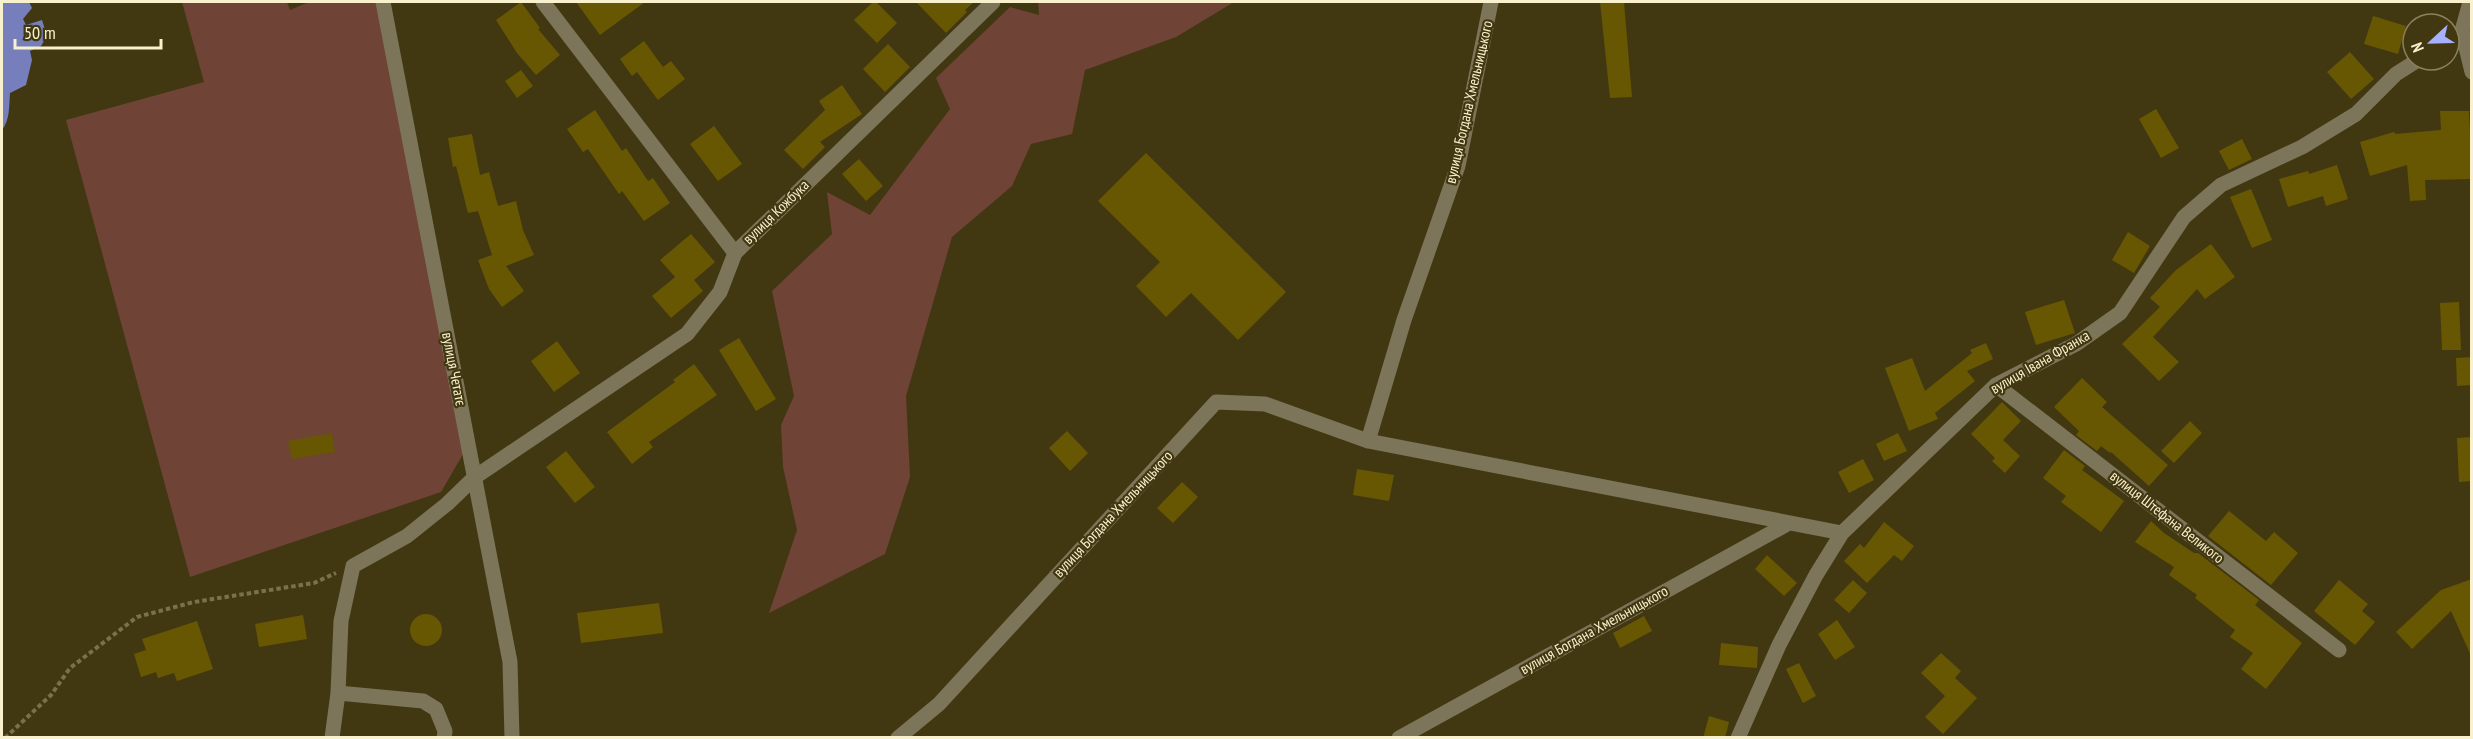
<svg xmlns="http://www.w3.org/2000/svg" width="2473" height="739" viewBox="0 0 2473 739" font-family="'PT Sans Narrow',sans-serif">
<rect width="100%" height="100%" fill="#413812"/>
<!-- green -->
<path fill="#6f4336" d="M182 2H287L290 10 309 2H383L466 449 441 492 190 577 66 120 204 82Z
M1038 2H1234L1176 37 1085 70 1072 134 1031 144 1012 186 952 237 906 396 910 477 885 554 769 613 797 530 783 467 781 425 794 396 772 291 832 234 827 192 870 215 950 109 936 78 1010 7 1039 15Z"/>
<!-- water -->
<path fill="#767fbc" d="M2 2H29L32 8 23 19 26 25 42 20 47 36 41 46 30 51 32 60 26 85 10 93C9 106 10 120 2 130Z"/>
<!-- building -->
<path fill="#675703" d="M521 2 540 28 538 29 560 55 536 75 517 53 496 20Z
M576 2H645L600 35Z
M873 2H876L897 23 877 43 854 20Z
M916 2H974L965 10 967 12 946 33Z
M1600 2H1624L1632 97 1610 98Z
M2373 16 2406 26 2398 54 2364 44Z
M644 41 663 67 671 61 685 79 658 100 637 72 632 76 620 59Z
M888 44 910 67 885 92 863 69Z
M2350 52 2374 79 2351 99 2327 72Z
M521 70 533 86 517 98 505 81Z
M842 85 862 114 820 142 825 147 803 169 784 150 825 110 819 101Z
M2156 109 2179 148 2161 158 2139 119Z
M595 110 622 151 626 148 648 181 653 178 670 203 644 221 622 191 619 194 588 149 583 152 567 129Z
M2440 111H2469L2472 179 2425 180 2426 200 2410 201 2407 165 2370 176 2360 142 2394 132 2395 134 2441 130Z
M714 126 742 164 718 181 690 144Z
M472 134 480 175 489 172 498 206 516 201 523 230 534 255 506 266 524 291 502 307 489 289 478 260 492 255 478 211 468 213 456 166 453 167 448 138Z
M2242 139 2252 159 2229 170 2219 151Z
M1146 153 1286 292 1238 340 1191 293 1166 317 1136 286 1160 262 1098 201Z
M859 159 883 186 866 201 842 174Z
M2337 165 2348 199 2326 206 2323 196 2288 207 2279 179 2308 171 2309 174Z
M2251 189 2272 240 2252 248 2230 197Z
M2128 232 2150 246 2134 273 2112 260Z
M691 234 715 262 694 280 703 291 671 318 652 296 675 277 660 260Z
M2211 244 2235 277 2205 299 2197 289 2153 337 2179 362 2159 381 2122 344 2160 307 2150 298 2176 270Z
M2064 300 2075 333 2036 345 2025 312Z
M2459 302 2461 350H2442L2440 303Z
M739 338 776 399 756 411 719 350Z
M557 341 580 373 554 392 531 361Z
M1986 343 1993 359 1967 371 1975 381 1935 413 1938 419 1909 431 1885 368 1912 358 1925 391 1972 353 1970 350Z
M2472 357V385L2457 386 2456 358Z
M694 364 717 395 649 442 653 447 632 464 607 432 675 382 673 380Z
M2082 378 2107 402 2102 407 2168 465 2149 486 2111 452 2110 453 2101 446 2097 451 2076 435 2079 431 2054 407Z
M2002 402 2021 421 2003 440 2020 456 2005 473 1992 461 1995 458 1971 434Z
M2190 421 2202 433 2174 463 2161 451Z
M1067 431 1088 453 1070 471 1049 448Z
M332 433 335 452 292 459 288 441Z
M1898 433 1907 451 1884 461 1876 444Z
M2472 437V481L2459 482 2457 438Z
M2064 450 2085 466 2082 470 2124 501 2101 532 2061 502 2066 496 2043 478Z
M566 451 595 487 575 503 546 467Z
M1863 459 1874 480 1849 493 1838 472Z
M1357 469 1394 475 1389 501 1353 495Z
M1182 482 1198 497 1173 523 1157 508Z
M2229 511 2266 541 2274 532 2298 553 2271 585 2208 536Z
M2151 521 2164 533 2194 553H2198L2259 600 2255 605 2302 643 2266 689 2241 669 2253 653 2230 637 2235 630 2195 598 2197 595 2169 575 2174 567 2135 542Z
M1884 522 1914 546 1902 561 1894 555 1867 583 1844 561 1860 544 1864 548Z
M1767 555 1797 583 1784 596 1755 569Z
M2472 579V658L2451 611 2412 649 2396 632 2441 590Z
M1853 580 1867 593 1849 613 1834 600Z
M2339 580 2368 604 2362 611 2375 622 2355 645 2314 611Z
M659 603 663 633 581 643 577 613Z
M410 630a16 16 0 1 1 32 0a16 16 0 1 1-32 0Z
M303 615 307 639 259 647 255 624Z
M1644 616 1652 631 1620 648 1613 633Z
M1837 620 1855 647 1835 660 1818 634Z
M197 621 213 669 177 681 174 673 158 678 156 672 141 677 134 654 146 650 142 639Z
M1721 643 1758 647 1757 668 1719 665Z
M1941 653 1961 671 1955 678 1977 698 1943 734 1925 717 1945 696 1921 673Z
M1799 663 1816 696 1803 703 1786 669Z
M1709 716 1729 722 1725 738H1703Z"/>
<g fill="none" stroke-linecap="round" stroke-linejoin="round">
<!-- path -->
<path stroke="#7a714c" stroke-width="4" stroke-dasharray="4.5 3" stroke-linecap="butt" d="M5 738 51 695 70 668 137 617 194 602 314 583 336 573"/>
<!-- minor -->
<path stroke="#7c7559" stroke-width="15" d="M383 2 510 662 512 738
M543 2 735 253
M2470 2 2462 31 2472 72
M2449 40 2462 31
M1996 385 2339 650
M1368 441 1404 320 1458 166 1491 2
M338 693 423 701 436 709 445 731 444 738
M332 738 338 693 341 621 353 566 407 536 447 504 475 477 687 334 720 292 735 253 993 2
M898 738 939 704 1216 402 1265 404 1368 441 1842 533
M1399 738 1789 523
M1738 738 1779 645 1816 575 1842 533 1996 385 2076 344 2120 313 2184 217 2221 185 2302 147 2356 114 2396 74 2418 60"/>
</g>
<g text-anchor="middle" stroke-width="4.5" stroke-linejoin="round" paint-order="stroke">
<!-- street labels -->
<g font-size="15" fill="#f9f0cd" stroke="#413812">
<text transform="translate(1469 102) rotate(-77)" y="5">вулиця Богдана Хмельницького</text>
<text transform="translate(776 212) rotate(-44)" y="5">вулиця Кожбука</text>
<text transform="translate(2040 362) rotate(-30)" y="5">вулиця Івана Франка</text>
<text transform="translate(454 369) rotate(79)" y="5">вулиця Четатє</text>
<text transform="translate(1113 514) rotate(-47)" y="5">вулиця Богдана Хмельницького</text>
<text transform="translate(2167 517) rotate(38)" y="5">вулиця Штефана Великого</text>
<text transform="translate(1594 630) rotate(-29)" y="5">вулиця Богдана Хмельницького</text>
</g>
</g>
<!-- border -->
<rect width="2473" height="739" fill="none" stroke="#f9f0cd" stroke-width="6"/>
<!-- north arrow -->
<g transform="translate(2431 42) rotate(248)"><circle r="28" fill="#413812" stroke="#8b825d" stroke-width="1.5"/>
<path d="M0-4.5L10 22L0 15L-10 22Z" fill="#a5b1fc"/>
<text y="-9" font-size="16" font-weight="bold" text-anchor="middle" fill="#f9f0cd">N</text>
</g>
<!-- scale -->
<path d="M15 39v9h146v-9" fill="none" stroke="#f9f0cd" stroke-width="3"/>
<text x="24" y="39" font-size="18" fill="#f9f0cd" stroke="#413812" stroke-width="4.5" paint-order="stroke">50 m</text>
</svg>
